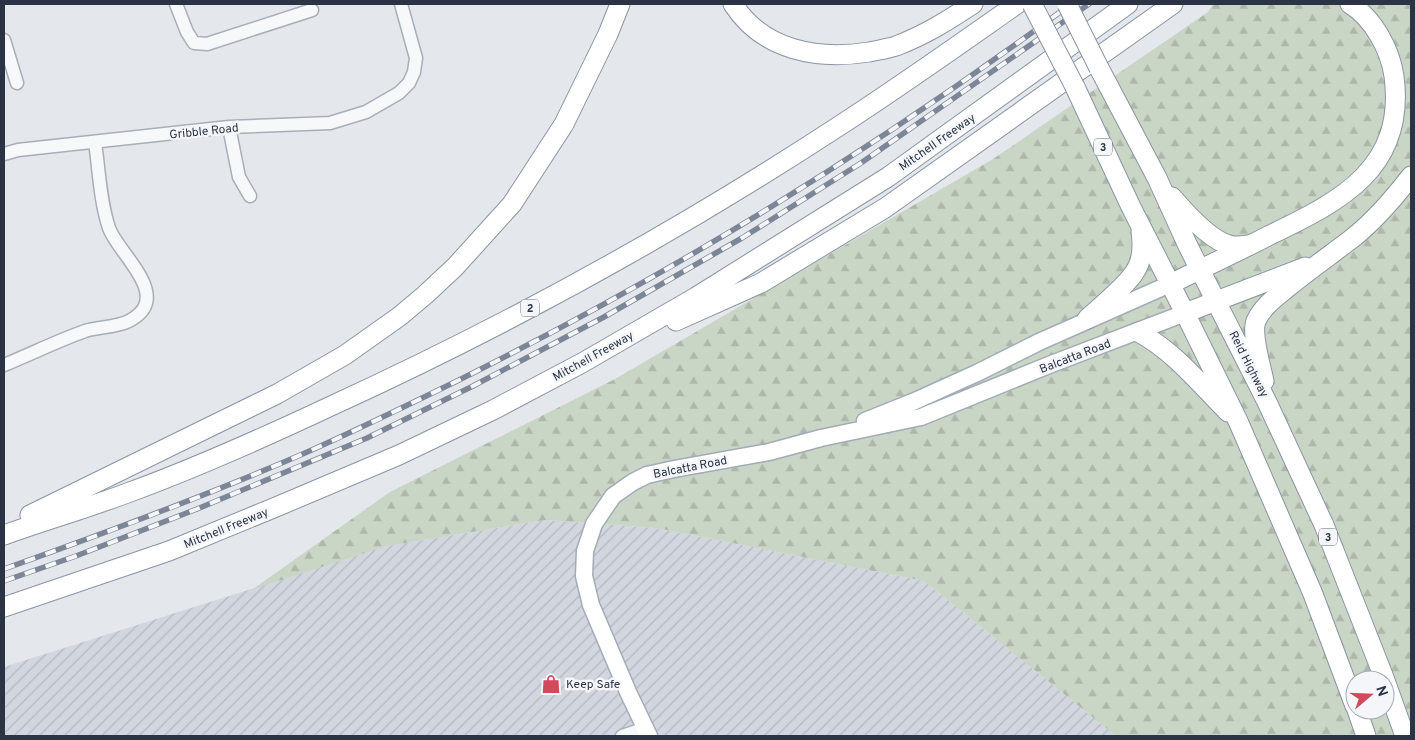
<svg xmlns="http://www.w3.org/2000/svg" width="1415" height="740" viewBox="0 0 1415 740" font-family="Overpass,sans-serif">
<defs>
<pattern id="industrial-furrows" width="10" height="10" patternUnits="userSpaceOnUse" patternTransform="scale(1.25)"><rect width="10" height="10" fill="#d2d6de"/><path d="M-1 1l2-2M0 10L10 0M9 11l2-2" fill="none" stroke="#b4b8c0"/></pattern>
<pattern id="forest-firs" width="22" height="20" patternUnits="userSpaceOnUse" patternTransform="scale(1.25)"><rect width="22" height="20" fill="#c9d6c5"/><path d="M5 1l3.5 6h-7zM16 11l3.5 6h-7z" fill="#adb8ab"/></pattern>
</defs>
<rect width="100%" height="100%" fill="#e4e7ec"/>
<!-- industrial -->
<path fill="url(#industrial-furrows)" d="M545 520 656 528 924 581 1116 736H4V667L387 546Z"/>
<!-- forest -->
<path fill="url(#forest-firs)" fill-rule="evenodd" d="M1213 4H1411V736H1116L924 581 656 528 545 520 387 546 253 589 390 492 615 379 993 159 1208 12ZM1355 680H1385V710H1355Z"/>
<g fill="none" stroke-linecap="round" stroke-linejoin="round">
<!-- minor casing -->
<g stroke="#a9aeb7" stroke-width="15">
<path id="minor" d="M176 4 187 32 194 43 207 44 312 10
M4 40 17 83
M229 127 239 177 250 196
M4 154 18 150 229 127 330 123 366 112 399 93 409 83 414 72 416 58 401 4
M4 365C31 354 57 341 85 331 98 327 118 327 129 321 175 297 118 254 109 228 100 201 99 170 95 142
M622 736 646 728"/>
</g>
<!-- major casing -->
<g stroke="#a3abb8" stroke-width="19">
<path id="major" d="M865 421 915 401 977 373 1039 342 1170 284
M649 736 628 692 591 605 584 576 585 551 594 524 613 496 633 482 647 475 674 469 769 452 821 438 921 417 1054 363 1185 313"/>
</g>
<!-- highway casing -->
<g stroke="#8b94a3" stroke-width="21">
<path id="highway" d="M733 4C763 51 818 60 869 52 878 50 887 49 896 46 925 35 947 21 973 4
M1099 68 1157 178 1188 246 1267 402 1324 525 1383 675 1405 736
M1075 87 1131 207 1185 313 1238 421 1313 594 1355 706
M1172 197C1184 211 1210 240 1229 245 1235 247 1241 246 1248 245
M1170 284C1203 268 1237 252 1270 235 1341 201 1406 168 1394 76 1390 49 1373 18 1350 4
M1185 313 1305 267
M1087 319C1100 307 1125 287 1134 273 1143 261 1143 246 1141 232
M676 321 761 283 885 208 1173 4
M1138 332C1173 350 1200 384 1228 412
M1264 381C1261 366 1251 334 1256 321 1262 307 1276 297 1287 288 1309 270 1332 254 1354 237 1375 220 1394 198 1411 176
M30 515 277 394 345 355 400 316 425 295 455 267 512 204 564 124 608 34 620 4
M4 535C46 520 88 508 130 492 198 467 265 437 331 406 506 326 675 233 836 128 898 88 957 46 1017 4
M4 607 169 551 276 507 399 455 493 410 582 363 696 297 888 177 1128 4
M1357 710 1366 736"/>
</g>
<!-- minor -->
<use href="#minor" stroke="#f7f8fa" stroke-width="12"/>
<!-- major -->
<use href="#major" stroke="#fff" stroke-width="16"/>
<!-- highway -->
<use href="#highway" stroke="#fff" stroke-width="19"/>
<!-- rail casing -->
<g stroke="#7d8696" stroke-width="5.5">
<path id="rail" d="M4 569C105 533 206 496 305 453 357 430 408 405 459 380 674 273 878 147 1071 4
M4 581 76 556 197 509 367 438 473 386 604 317 742 238 861 163 1089 4"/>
</g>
<!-- rail -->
<use href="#rail" stroke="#f4f6f9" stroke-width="4" stroke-dasharray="11" stroke-linecap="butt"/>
<!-- highway-bridge casing -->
<g stroke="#8b94a3" stroke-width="21" stroke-linecap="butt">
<path id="highway-bridge" d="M1032 4 1075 87
M1067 4 1099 68"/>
</g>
<!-- highway-bridge -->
<use href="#highway-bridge" stroke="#fff" stroke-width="19"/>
</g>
<!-- icons -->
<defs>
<g id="shop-bare" transform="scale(1.5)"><path d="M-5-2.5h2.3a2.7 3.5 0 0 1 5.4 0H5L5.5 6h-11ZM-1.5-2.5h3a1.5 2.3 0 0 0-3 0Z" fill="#d1495b" stroke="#f4f6f9" stroke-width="2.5" paint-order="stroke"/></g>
</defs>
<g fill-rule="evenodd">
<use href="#shop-bare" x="551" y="684"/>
</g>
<g text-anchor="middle" stroke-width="5" stroke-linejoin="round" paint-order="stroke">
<!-- shield labels -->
<g fill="#f4f6f9" stroke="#676e7b" stroke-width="1">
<rect x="1094" y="138.5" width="18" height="17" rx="4"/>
<rect x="521" y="299.5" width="18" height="17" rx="4"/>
<rect x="1319" y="528.5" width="18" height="17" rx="4"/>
</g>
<g font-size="11" font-weight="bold" fill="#2b3445">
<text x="1103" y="151">3</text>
<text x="530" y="312">2</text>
<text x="1328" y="541">3</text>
</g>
<!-- street labels -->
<g font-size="12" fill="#2b3445" stroke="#f4f6f9">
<text transform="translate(204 131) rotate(-6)" y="4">Gribble Road</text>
<text transform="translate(937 142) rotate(-35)" y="4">Mitchell Freeway</text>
<text transform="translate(593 356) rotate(-29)" y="4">Mitchell Freeway</text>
<text transform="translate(1075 356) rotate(-21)" y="4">Balcatta Road</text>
<text transform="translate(1249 364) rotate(63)" y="4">Reid Highway</text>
<text transform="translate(690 467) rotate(-11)" y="4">Balcatta Road</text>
<text transform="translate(226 528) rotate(-22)" y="4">Mitchell Freeway</text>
</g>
<!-- poi labels -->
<g font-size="12" fill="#2b3445" stroke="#f4f6f9" text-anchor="start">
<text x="566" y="688">Keep Safe</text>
</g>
</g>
<!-- border -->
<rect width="1415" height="740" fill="none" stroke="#2b3445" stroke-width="10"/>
<!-- north arrow -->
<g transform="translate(1370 695) rotate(71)"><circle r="24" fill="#f4f6f9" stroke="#a4a8b1"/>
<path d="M0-4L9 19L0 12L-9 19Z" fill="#d1495b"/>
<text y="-8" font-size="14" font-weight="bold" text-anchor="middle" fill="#2b3445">N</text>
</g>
</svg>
